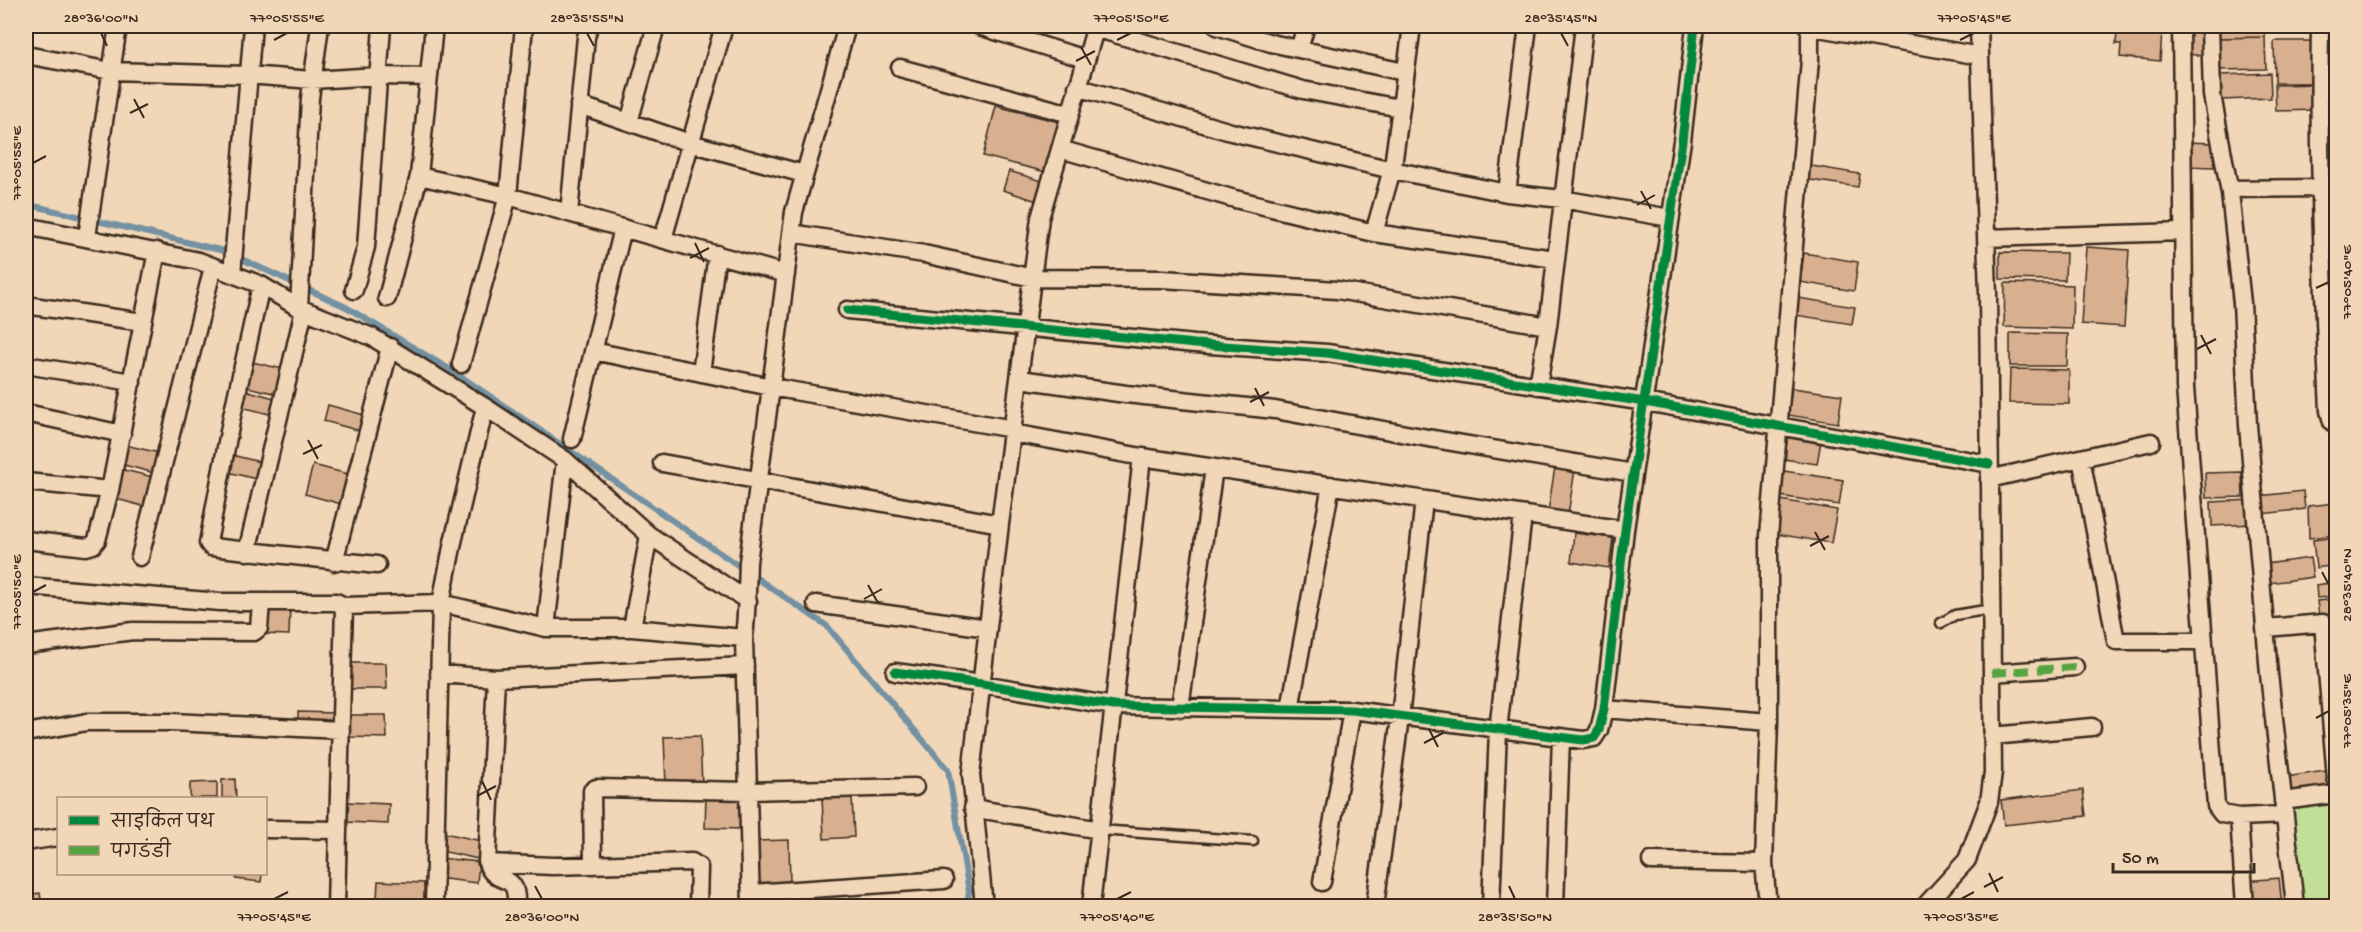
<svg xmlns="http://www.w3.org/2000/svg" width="2362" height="932" viewBox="0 0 2362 932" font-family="'Gochi Hand','Playpen Sans Deva',sans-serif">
<rect width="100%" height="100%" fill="#f1d7b8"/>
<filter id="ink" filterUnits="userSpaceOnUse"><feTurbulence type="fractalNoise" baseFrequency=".0167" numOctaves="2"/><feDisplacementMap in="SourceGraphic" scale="12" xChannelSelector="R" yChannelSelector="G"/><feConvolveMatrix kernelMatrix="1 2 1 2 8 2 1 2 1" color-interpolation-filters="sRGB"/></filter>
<g filter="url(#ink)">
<!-- green -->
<path fill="#c1df97" stroke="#7e845a" stroke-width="1.5" d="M2336 797V906H2299L2287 805Z"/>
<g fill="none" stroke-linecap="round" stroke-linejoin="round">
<!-- stream -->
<path stroke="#7391a2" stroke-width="6" d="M26 204 224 251 346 307 456 373 827 626 948 770 969 891 967 906"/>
</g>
<!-- building -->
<path fill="#d8af8f" stroke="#3b2a1e" stroke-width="1.5" d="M2185 26H2205L2206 56 2186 54Z
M2214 26H2265V37L2215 38Z
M2117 28 2162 31 2160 61 2120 57 2121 44H2116Z
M2265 37 2266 69 2219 70V38Z
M2274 41H2314L2315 83H2275Z
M2324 59H2336V81H2324Z
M2270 73 2271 98 2222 100 2221 75Z
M2314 84 2315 110 2276 111 2275 85Z
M2325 87 2336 88V141H2326Z
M996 106 1059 122 1046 172 983 156Z
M2184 142 2214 143V167L2183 166Z
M1806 165 1860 174 1858 187 1804 179Z
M1009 171 1042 181 1037 201 1003 190Z
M2086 247 2129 250 2124 327 2081 324Z
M2000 252 2066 253 2065 280 2000 279Z
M1804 253 1858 262 1854 291 1800 282Z
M2005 283 2073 285 2072 329 2004 327Z
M1798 298 1855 307 1852 324 1795 315Z
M2010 333 2068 334 2067 366H2010Z
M248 361 283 369 278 394 243 386Z
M2010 369 2069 370V404L2009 403Z
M1792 388 1842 395 1838 423 1788 415Z
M241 389 278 399 274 415 237 406Z
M328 405 368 416 364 432 324 421Z
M1788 436 1821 441 1817 464 1784 459Z
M121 444 164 454 159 474 116 463Z
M228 454 264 463 260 480 224 471Z
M1556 460 1576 463 1568 515 1548 512Z
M313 465 352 475 345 505 305 494Z
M116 468 157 478 150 508 109 497Z
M1784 471 1843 480 1839 505 1780 496Z
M2242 472 2243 497 2206 498 2205 473Z
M2303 491 2305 509 2261 514 2259 496Z
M1781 500 1837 510 1831 543 1776 534Z
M2252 500 2253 524 2212 526 2211 502Z
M2336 503V535L2309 538 2308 506Z
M1574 533 1613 538 1609 568 1571 562Z
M2336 537V565L2316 568 2313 540Z
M2310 558 2313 577 2269 583 2266 564Z
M2336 582V596L2317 598 2316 585Z
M2336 599V614L2319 616 2317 601Z
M265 604 290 605 289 635 264 634Z
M2336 619V632L2326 633 2325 620Z
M347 663H386L387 689H348Z
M298 712 334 713V728L298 727Z
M349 715H386L387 738 349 737Z
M700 736 702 785 666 786 664 737Z
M2332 770 2335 789 2289 796 2286 777Z
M235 779 236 798H222V780Z
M217 782V798H190V783Z
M2083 790 2086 816 2004 825 2001 800Z
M706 794 743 795V829L705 828Z
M852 797 854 837 824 839 822 798Z
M347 802 389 804 388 824 346 822Z
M445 833 486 842 483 860 441 851Z
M789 840 790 884 755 885 754 841Z
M439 858 479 862 477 883 437 878Z
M237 874H262L261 882 236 879Z
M2279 878 2282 906H2250L2247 881Z
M378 881 424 883V901L377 899Z
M40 893 42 906H26V895Z"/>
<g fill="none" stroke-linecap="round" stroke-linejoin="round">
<!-- lane casing -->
<g stroke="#3b2a1e" stroke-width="13">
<path id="lane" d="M1941 623 1955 615 1991 609
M1100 830 1253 841"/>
</g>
<!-- street casing -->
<g stroke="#3b2a1e" stroke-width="21">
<path id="street" d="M979 26 1085 59
M1217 26 1271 43 1404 72
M1807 26 1980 56
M2181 26 2185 387 2216 806 2222 814 2239 817 2285 815
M2210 26 2212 95 2230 193 2242 303 2248 425 2269 674 2295 906
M2320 26C2318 154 2323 282 2329 411L2332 422 2336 424
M1095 28 1303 90 1400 108
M1299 49 1306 26
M26 55 111 71 248 75 312 80 378 76 429 77
M900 68 1070 114
M1077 87 1231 132 1392 170 1507 193 1528 26
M579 105 690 143 804 174
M629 122 656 26
M1060 149 1235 199 1374 233 1393 166 1412 26
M419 176 508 196 786 274
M2229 189 2321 188
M1507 193 1562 199 1670 218
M569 213 586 37 589 26
M26 226 199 261 261 285 299 308 372 337 485 407 565 460 649 535 748 601
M791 233 924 254 1033 278 1162 279 1337 290 1548 326
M1374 233 1555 259
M87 237 118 26
M1986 238 2183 232
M663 239 724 26
M232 274 253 26
M261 285 232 416 208 543 211 547 377 565
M354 290 366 247 382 26
M387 298 419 176 434 26
M26 305 143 322
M299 308 310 98 320 26
M847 310 1195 344 1327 353 1645 402 1989 464
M593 351 771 387 1013 429V433L1142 457 1625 530
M461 364 508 196 524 26
M26 365 132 382
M701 373 717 254
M1020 379 1126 394 1275 410 1428 438 1633 473
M1538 386 1548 326 1584 26
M26 413 122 434
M572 439 623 228
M2081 458 2116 641H2204
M662 463 1000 524
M1989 479 2151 442
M26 482 110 490
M26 540 86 547 93 545 97 540 110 490 157 251
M247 552 304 310
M140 557 213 267
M334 562 390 347
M26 586 220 602H336L344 606 336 906
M816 604 988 628
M344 606 441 603 546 628H632L744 638
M546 628 565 460
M632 628 649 535
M2266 628 2323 623 2336 778
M26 645 133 631 254 632 259 628 261 603
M895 672 982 684 1114 706 1352 710 1583 740 1594 738 1599 730 1604 709 1625 530 1682 141 1695 26
M1992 673 2075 667
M439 674 496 678 487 863C496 889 518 868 516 906
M496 678 745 666
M1180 708 1214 468
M1290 709 1331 485
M1604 709 1769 722
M26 733 87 722H171L341 730
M1992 736 2092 727
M2283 801 2336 794
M973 808 1100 830
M2239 817 2245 906
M266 829 338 830
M26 842 58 837
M1651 861 1764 863
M487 863 553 866 692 862 699 867 698 906
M593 864 592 791 596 788 749 791 915 787
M1322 882 1352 710
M751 893 944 880
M434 906 441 603 453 542 485 407
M751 906 744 638C747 612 747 588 748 562L794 212 847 26
M984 906 971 774 1000 524 1040 218 1096 26
M1091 906 1142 457
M1375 906 1400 718 1424 500
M1491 906 1498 730 1523 515
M1555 906 1561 737
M1768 906 1764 863 1769 722V536L1810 60V26
M1925 906 1967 860 1989 802 1993 772 1988 294 1979 26"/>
</g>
<!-- lane -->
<use href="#lane" stroke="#f1d7b8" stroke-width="8"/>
<!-- street -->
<use href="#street" stroke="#f1d7b8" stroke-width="16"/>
<!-- quiet -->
<path stroke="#54a441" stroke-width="8" stroke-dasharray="15 8" stroke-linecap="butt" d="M1992 673 2075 667"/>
<!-- cycleway casing -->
<g stroke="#f1d7b8" stroke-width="13">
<path id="cycleway" d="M847 310 1195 344 1327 353 1645 402 1989 464
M895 672 982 684 1114 706 1352 710 1583 740 1594 738 1599 730 1604 709 1625 530 1682 141 1695 26"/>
</g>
<!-- cycleway -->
<use href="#cycleway" stroke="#00873e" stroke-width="9"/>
</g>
</g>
<!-- ticks -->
<path fill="none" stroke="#3b2a1e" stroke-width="2" d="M101 33 107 46M587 33 594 46M1561 33 1568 46M274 40 287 33M1117 40 1131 33M1960 40 1974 33M1081 47 1091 65M1076 61 1095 51M134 99 144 118M130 113 148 104M33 163 46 156M1641 191 1651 209M1637 205 1655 195M695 243 704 262M690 258 709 248M2316 288 2329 282M2201 335 2211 354M2197 349 2216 339M1255 388 1264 406M1250 402 1269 392M308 440 318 459M303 454 322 445M1815 532 1825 550M1810 546 1829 536M2322 572 2329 585M868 585 878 603M33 592 46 585M864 599 882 589M2316 718 2329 711M1429 729 1438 747M1424 743 1443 733M482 781 491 800M477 796 496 786M1989 873 1998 892M535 886 542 899M1509 886 1515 899M1984 887 2003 877M274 899 288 892M1117 899 1131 892M1961 899 1974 892"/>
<!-- margin -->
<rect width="2362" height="932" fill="none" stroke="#f1d7b8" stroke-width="66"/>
<!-- legend -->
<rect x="57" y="797" width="210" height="78" fill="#f1d7b8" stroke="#a8927a" stroke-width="1.5"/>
<rect x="69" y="816" width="30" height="9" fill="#00873e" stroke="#a8927a" stroke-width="1.5"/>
<text x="111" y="827" font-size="18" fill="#3b2a1e">साइकिल पथ</text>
<rect x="69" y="846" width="30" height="9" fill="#54a441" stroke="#a8927a" stroke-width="1.5"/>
<text x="111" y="857" font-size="18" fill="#3b2a1e">पगडंडी</text>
<!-- scale -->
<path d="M2113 863v9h141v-9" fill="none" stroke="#3b2a1e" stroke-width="3"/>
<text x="2122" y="863" font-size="18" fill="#3b2a1e" stroke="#f1d7b8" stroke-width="4.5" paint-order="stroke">50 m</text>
<rect x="33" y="33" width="2296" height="866" fill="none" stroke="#3b2a1e" stroke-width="2"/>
<g font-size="15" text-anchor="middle" fill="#3b2a1e">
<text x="101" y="22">28°36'00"N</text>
<text x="287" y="22">77°05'55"E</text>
<text x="587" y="22">28°35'55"N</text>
<text x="1131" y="22">77°05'50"E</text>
<text x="1561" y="22">28°35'45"N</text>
<text x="1974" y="22">77°05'45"E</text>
<text transform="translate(16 163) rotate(-90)" y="5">77°05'55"E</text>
<text transform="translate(2346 282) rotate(-90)" y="5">77°05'40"E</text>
<text transform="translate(2346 585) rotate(-90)" y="5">28°35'40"N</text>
<text transform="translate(16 592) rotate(-90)" y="5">77°05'50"E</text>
<text transform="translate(2346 711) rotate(-90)" y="5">77°05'35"E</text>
<text x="274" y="921">77°05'45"E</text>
<text x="542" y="921">28°36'00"N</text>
<text x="1117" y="921">77°05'40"E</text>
<text x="1515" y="921">28°35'50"N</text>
<text x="1961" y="921">77°05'35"E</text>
</g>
</svg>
